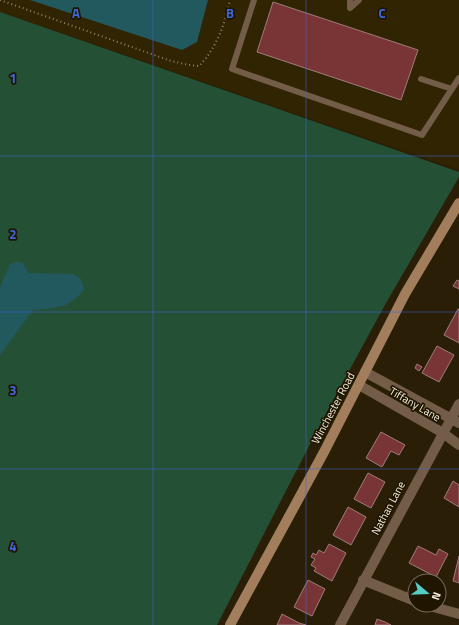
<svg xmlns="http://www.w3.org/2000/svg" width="459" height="625" viewBox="0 0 459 625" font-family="'Titillium Web',sans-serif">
<rect width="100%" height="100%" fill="#2a1f06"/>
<!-- built -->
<path fill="#312402" d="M0 0H459V170L0 12Z"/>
<!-- green -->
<path fill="#245136" d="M0 12 459 172V177L386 303 324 417 217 625H0Z"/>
<!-- water -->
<path fill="#22595e" d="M30 0H208L197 42 182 50Z
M17 262 23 263 28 273 73 274 81 279 84 289C70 309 55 308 33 310L0 355V287L10 264Z"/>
<!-- building -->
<path fill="#793536" stroke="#9e7c7b" d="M273 2 418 50 401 100 257 52Z
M457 280 459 281V289L453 286Z
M458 309H459V343L444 335Z
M437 346 454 355 439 382 422 373Z
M417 364 422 367 419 371 415 368Z
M381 432 405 445 399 455 391 451 382 467 366 458Z
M368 473 385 482 371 508 354 499Z
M453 481 459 485V507L444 498Z
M348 507 366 517 351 545 333 535Z
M329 544 346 553 332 581 314 571 316 568 311 565 315 559 311 557 313 553 316 555 319 550 324 553Z
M418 546 436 555 439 549 448 554 436 577 409 563Z
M459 556V583L453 581Z
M308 580 325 589 312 616 294 607Z
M282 614 299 623 306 625H277Z
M377 619 385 622 391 625H375Z"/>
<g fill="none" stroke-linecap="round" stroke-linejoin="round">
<!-- path -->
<path stroke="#8b826e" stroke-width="2" stroke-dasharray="1 3" stroke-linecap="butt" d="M0 0 171 61 189 65 199 66C216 49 225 24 230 0"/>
<!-- lane -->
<path stroke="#735d48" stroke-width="6" d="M254 0 232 69 422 135 459 78
M350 0V8
M350 8 359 0
M421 79 452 89"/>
<!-- street -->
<path stroke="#735d48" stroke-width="10" d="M365 372 459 423
M359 385 443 433 459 445
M363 580 415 601
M426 605 459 614
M340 625 459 404"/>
<!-- secondary -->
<path stroke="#a27e5c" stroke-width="10" d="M230 625 324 452 405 294 459 203"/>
</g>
<!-- grid -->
<path fill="none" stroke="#3d66d9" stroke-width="1" stroke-opacity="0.55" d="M153 0V625M306 0V625M0 156H459M0 312H459M0 469H459"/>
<g text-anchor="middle" stroke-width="3.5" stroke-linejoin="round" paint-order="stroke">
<!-- street labels -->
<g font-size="11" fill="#f5eedf" stroke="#201600">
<text transform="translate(415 404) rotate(30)" y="4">Tiffany Lane</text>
<text transform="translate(333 408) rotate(-62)" y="4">Winchester Road</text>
<text transform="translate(388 508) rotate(-62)" y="4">Nathan Lane</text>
</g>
</g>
<g font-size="13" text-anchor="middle" font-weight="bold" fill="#3d66d9" stroke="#201600" stroke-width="3.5" stroke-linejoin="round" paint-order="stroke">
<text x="76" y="18">A</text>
<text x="230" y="18">B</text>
<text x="382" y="18">C</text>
<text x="13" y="83">1</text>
<text x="13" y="239">2</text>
<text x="13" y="395">3</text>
<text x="13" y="551">4</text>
</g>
<!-- north arrow -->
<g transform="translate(427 593) rotate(109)"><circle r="19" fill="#201600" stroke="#756c59"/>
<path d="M0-3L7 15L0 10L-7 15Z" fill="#54cdc8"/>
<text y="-6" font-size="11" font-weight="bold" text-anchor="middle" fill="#f5eedf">N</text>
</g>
</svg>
